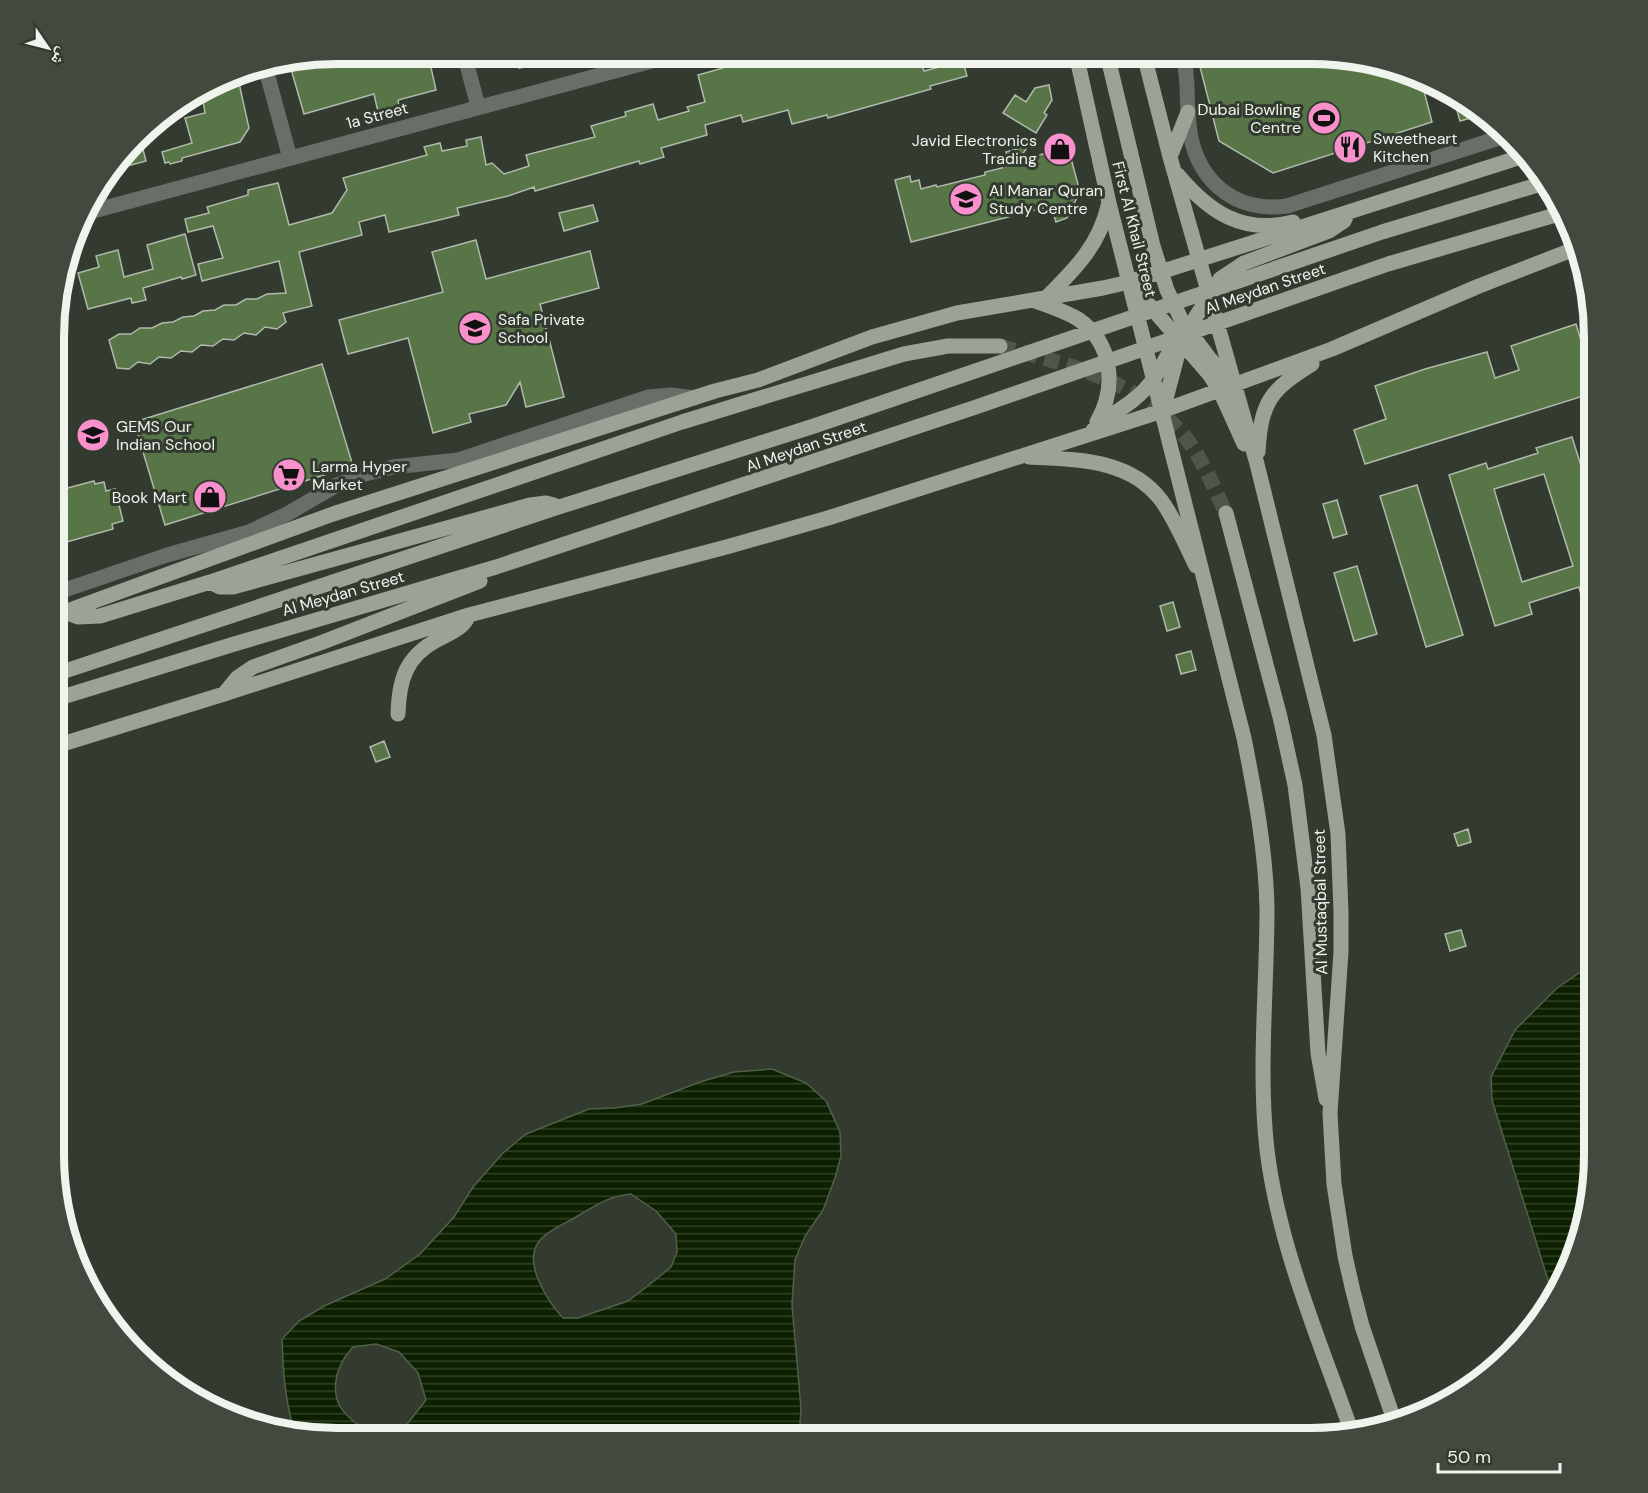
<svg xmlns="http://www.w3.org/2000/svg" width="1648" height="1493" viewBox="0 0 1648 1493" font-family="'DM Sans','Noto Naskh Arabic',sans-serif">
<defs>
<pattern id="water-rules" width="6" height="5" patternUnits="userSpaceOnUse" patternTransform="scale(1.5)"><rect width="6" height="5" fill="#0d2101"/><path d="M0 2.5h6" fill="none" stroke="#314226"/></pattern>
</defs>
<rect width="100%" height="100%" fill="#333a2f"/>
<!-- water -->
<path fill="url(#water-rules)" stroke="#516048" stroke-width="1.5" fill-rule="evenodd" d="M1594 963V1156L1565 1281 1553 1296 1492 1100 1491 1077 1515 1030 1557 988Z
M772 1069 806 1083 826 1101 840 1132 841 1156 835 1178 823 1210 805 1236 795 1260 792 1305 801 1408 799 1439H337L294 1430C285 1400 283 1370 282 1339L299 1321 324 1306 385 1279 420 1254 454 1217 473 1187 503 1153 526 1134 589 1109 615 1108 642 1104 700 1082 734 1072ZM631 1194 656 1211 676 1234 677 1252 671 1267 649 1285 628 1301 578 1318H563C549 1303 523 1264 538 1243 545 1232 564 1224 576 1217 597 1205 606 1197 631 1194ZM376 1344 399 1352 418 1373 426 1400 404 1428C390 1428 374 1430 361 1426 357 1425 353 1421 350 1418 326 1398 335 1366 353 1347Z"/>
<!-- building -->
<path fill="#577547" stroke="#b0b9ab" stroke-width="1.5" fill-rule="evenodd" d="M337 54H428L436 90 398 100 399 106 378 112 374 94 304 114 289 62Z
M524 54H558V60L519 68 516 56Z
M773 54H841L844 62 872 54H919L924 71 951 64 949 54H961L967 76 930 86 931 89 828 118 827 115 792 124 788 110 743 122 741 115 705 125 707 135 661 148 664 157 640 164 639 161 535 191 534 187 508 196 457 208 459 215 443 219 389 232 385 215 359 222 362 235 299 252 312 306 283 313 286 322 277 329 265 327 256 335 244 333 234 340 223 339 213 346 201 345 192 352 181 351 171 358 159 357 150 364 138 362 129 369 117 368 109 340 119 334H131L140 328H152L162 323 173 322 183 317 194 316 203 311 215 310 224 305H236L246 299H257L267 294 286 293 279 261 202 281 198 264 223 258 213 226 188 232 185 219 209 213 207 207 248 195V190L278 183 289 225 332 213 347 190 343 178 427 155 424 147 440 143 442 151 467 146 466 140 481 137 486 165 492 163 504 174 529 166 526 155 595 137 591 126 626 116 625 112 653 104 658 120 689 111 687 107 705 102 698 75 723 68 722 65 737 60 739 67 774 57Z
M1197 55H1330L1421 79 1432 122 1273 173 1219 141Z
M237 74 249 128 240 142 182 158V161L170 164 169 162 165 163 162 152 192 143 185 118 205 113 202 95Z
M1049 85 1052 100 1044 113 1047 115 1036 133 1003 113 1015 95 1026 102 1035 88Z
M1453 96 1469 109 1478 116 1460 121Z
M140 138 146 161 113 170 130 149Z
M1028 146 1018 161 1068 147 1080 192 1067 218 1056 222 1051 206 911 242 895 180 910 176 911 182 919 180 921 189 936 185 937 187 985 175V172L1002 168 1000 160 1007 158 1006 152Z
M593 205 598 221 564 231 559 213Z
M185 234 196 275 182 279 181 277 143 288 146 300 132 303 131 298 88 309 78 273 99 267 96 256 118 250 124 277 153 269 147 245Z
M476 240 486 279 590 251 599 288 540 304 564 397 526 407 520 382 506 405 469 414 471 422 433 433 408 338 348 354 339 320 443 292 432 252Z
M1576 324 1593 380V393L1365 464 1354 430 1386 419 1375 386 1425 369 1487 352 1495 378 1519 370 1511 346Z
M322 364 353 466 165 525 134 422Z
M1572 437 1594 507V595L1582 598 1579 587 1529 603 1532 614 1495 626 1449 475 1486 463 1488 469 1538 453 1536 448ZM1544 474 1573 566 1522 582 1494 489Z
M94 481 95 484 104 482 106 491 115 489 123 521 112 524 113 529 56 545V491Z
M1417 485 1463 635 1426 647 1380 496Z
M1337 500 1347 534 1333 538 1323 504Z
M1357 566 1377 634 1354 641 1334 573Z
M1173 602 1180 627 1167 631 1160 606Z
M1191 651 1196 670 1181 674 1176 655Z
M384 741 390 757 376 762 370 747Z
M1468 829 1471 842 1458 846 1454 834Z
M1461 930 1466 946 1450 951 1445 934Z"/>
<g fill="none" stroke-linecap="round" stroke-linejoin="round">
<!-- major-tunnel -->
<path stroke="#4f564c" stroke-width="15" stroke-dasharray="15 8" stroke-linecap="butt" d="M1000 346C1067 365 1127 376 1178 429 1199 450 1213 486 1226 513"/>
<!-- minor -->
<path stroke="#6a6e68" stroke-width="15" d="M464 54 478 106
M1183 55C1189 78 1186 100 1189 124 1194 178 1232 213 1287 206L1505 136
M265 66 290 158
M97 190 102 208
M86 213 678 54
M56 593 167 555 249 532 287 514 337 485 365 474 393 467 458 460 648 397 671 395 694 398"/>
<!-- major -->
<path stroke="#9ba397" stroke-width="15" d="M1076 54 1109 203 1244 738C1255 794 1266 851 1267 909 1267 989 1258 1071 1267 1150 1279 1248 1320 1341 1352 1433
M1107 54 1153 246 1167 290 1183 323 1210 359 1233 383
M1144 55 1170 157 1257 464 1324 735 1338 834 1341 912V952L1330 1113 1334 1184 1345 1256 1353 1291 1362 1326 1395 1423
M1170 157 1188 112
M1178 175C1209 212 1243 235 1293 222
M1131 284 1209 374 1220 391 1244 444
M1045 299C1074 270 1099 246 1108 206
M1035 301C1049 306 1065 311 1078 319 1113 343 1117 387 1097 422
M1164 406 1178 353 1195 318 1220 279 1244 263 1329 231 1344 221 1348 212
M1093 430C1105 418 1119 411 1132 401 1151 387 1161 368 1172 347
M1258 452C1261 402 1270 390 1312 364
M1029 457C1076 460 1129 458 1161 500 1175 519 1185 544 1196 566
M1226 513 1280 717 1295 785 1308 888 1318 1053 1326 1099
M210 582 220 587H233L530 505 546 503 554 505
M64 612 78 617 100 616 210 582 682 422 904 354 948 346H1000
M56 615 333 514 715 391 758 380 872 337 957 313 1103 288 1129 282 1527 155
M56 674 559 507 814 426 1382 232 1544 183
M224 694 237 678 253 667 323 642 480 581
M56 699 231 645 496 567 976 407 1388 264 1562 213
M398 714C399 681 405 657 437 640 451 632 462 630 469 615
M56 746 224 694 469 615 730 546 828 518 1162 411 1332 349 1479 286 1577 248"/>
</g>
<!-- icons -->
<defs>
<g id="stadium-disc" transform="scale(1.725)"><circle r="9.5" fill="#f890cc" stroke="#333a2f"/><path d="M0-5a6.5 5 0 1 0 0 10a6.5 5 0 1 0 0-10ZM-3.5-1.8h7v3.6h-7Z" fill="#111"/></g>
<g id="restaurant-disc" transform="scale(1.725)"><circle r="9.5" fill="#f890cc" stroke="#333a2f"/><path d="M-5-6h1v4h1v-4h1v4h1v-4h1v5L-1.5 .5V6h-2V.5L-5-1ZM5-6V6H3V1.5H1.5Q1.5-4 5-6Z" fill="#111"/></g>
<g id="shop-disc" transform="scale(1.725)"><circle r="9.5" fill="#f890cc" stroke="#333a2f"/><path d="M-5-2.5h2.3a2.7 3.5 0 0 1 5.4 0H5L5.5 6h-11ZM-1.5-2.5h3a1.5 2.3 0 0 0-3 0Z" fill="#111"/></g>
<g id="school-disc" transform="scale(1.725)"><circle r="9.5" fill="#f890cc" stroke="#333a2f"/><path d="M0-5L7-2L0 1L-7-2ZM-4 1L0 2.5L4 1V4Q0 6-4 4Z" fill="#111"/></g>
<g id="supermarket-disc" transform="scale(1.725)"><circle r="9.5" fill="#f890cc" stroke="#333a2f"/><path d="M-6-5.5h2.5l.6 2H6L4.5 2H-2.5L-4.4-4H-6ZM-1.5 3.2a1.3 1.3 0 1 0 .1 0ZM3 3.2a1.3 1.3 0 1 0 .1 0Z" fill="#111"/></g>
</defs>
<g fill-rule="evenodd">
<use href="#stadium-disc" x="1324" y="118"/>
<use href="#restaurant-disc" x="1350" y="147"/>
<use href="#shop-disc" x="1060" y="149"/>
<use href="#school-disc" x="966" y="199"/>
<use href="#school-disc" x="475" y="328"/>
<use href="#school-disc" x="93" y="435"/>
<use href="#supermarket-disc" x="289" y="475"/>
<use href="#shop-disc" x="210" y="497"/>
</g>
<g text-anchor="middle" stroke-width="6" stroke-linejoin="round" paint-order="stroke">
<!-- poi labels -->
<g font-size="16" fill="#eff4ed" stroke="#333a2f" text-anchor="start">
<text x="1301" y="115" text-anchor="end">Dubai Bowling<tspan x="1301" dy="18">Centre</tspan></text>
<text x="1373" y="144">Sweetheart<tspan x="1373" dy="18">Kitchen</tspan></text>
<text x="1037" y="146" text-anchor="end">Javid Electronics<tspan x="1037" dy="18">Trading</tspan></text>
<text x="989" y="196">Al Manar Quran<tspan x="989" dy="18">Study Centre</tspan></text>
<text x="498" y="325">Safa Private<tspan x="498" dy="18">School</tspan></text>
<text x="116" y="432">GEMS Our<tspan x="116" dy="18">Indian School</tspan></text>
<text x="312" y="472">Larma Hyper<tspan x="312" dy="18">Market</tspan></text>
<text x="187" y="503" text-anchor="end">Book Mart</text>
</g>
<!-- street labels -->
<g font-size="16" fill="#eff4ed" stroke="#333a2f">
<text transform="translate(377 115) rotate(-15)" y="6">1a Street</text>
<text transform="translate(1135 229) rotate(76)" y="6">First Al Khail Street</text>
<text transform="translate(1265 288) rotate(-19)" y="6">Al Meydan Street</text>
<text transform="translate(806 446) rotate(-19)" y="6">Al Meydan Street</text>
<text transform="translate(343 593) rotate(-16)" y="6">Al Meydan Street</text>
<text transform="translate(1320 902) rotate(-91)" y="6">Al Mustaqbal Street</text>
</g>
</g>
<!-- crop -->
<path d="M0 0H1648V1493H0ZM337 64H1311A273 273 0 0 1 1584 337V1155A273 273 0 0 1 1311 1428H337A273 273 0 0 1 64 1155V337A273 273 0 0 1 337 64Z" fill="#42493e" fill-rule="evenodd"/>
<path fill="none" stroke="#eff4ed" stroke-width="8" d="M337 64H1311A273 273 0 0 1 1584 337V1155A273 273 0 0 1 1311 1428H337A273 273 0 0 1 64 1155V337A273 273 0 0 1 337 64Z"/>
<!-- north arrow -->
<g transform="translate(48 48) rotate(125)" stroke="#333a2f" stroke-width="4.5" paint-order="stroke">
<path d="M0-4.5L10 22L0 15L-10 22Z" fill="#eff4ed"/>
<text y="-9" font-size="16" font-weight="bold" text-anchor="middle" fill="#eff4ed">ش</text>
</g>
<!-- scale -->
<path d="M1438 1463v9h122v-9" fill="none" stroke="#eff4ed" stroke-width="3"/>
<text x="1447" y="1463" font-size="18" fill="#eff4ed" stroke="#333a2f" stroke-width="4.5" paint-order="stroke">50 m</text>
</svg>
